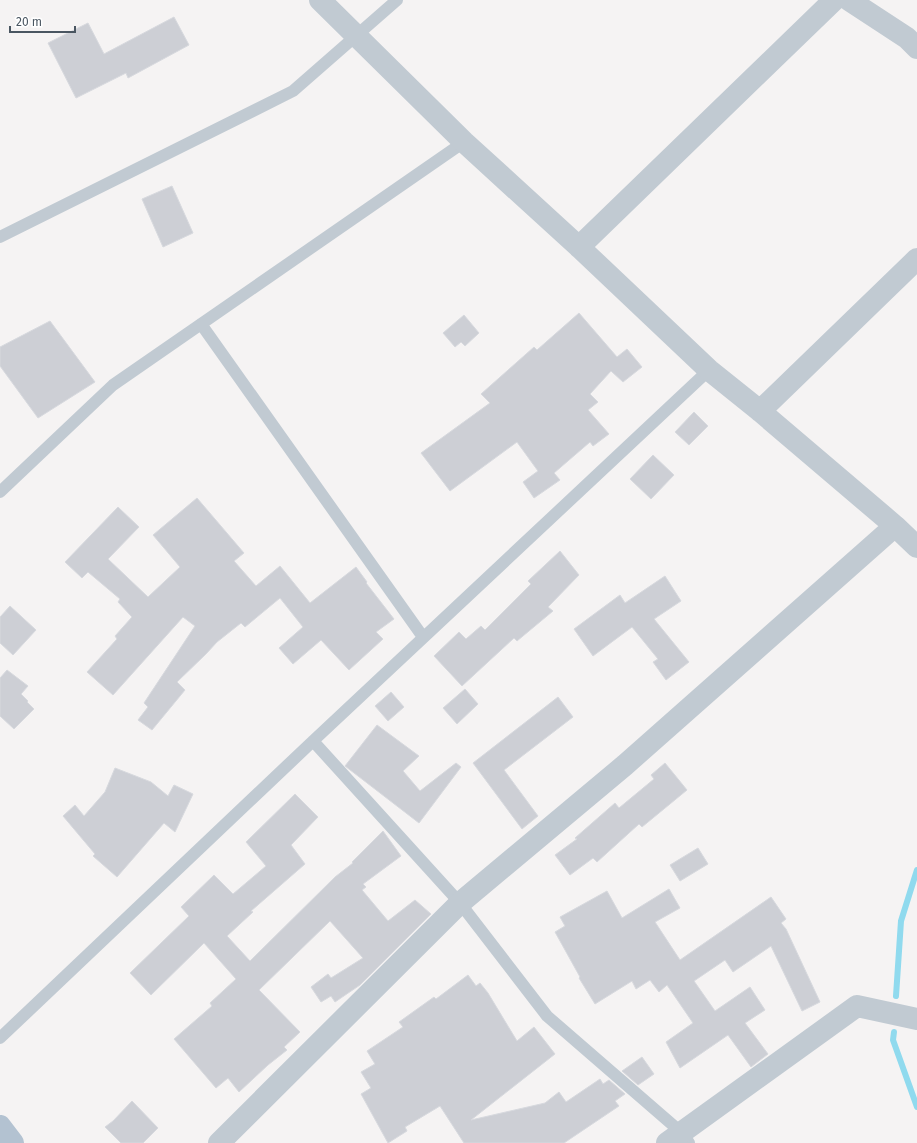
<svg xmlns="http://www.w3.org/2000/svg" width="917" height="1143" viewBox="0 0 917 1143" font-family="'Fira Sans',sans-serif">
<rect width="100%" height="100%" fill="#f5f3f3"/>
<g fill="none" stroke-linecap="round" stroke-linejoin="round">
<!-- stream -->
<path stroke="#90daee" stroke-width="6" d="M896 996 901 921 917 870
M894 1032 893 1040 917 1107"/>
</g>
<!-- building -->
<path fill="#cdcfd5" stroke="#d7d9de" d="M174 17 189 45 128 78 126 73 76 98 48 43 88 23 104 54Z
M172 186 193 233 163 247 142 199Z
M579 313 617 357 627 349 642 367 623 382 611 371 590 394 598 402 588 410 609 434 593 446 590 442 554 473 560 480 534 498 523 482 538 471 517 442 450 491 421 453 490 403 481 394 534 347 537 350Z
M464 315 479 333 465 346 461 342 455 347 443 333Z
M50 321 95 382 38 418 0 366V347Z
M694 412 708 426 689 445 675 432Z
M653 455 674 475 651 499 630 479Z
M197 498 244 553 234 561 256 586 280 566 310 603 356 567 367 582 366 583 394 619 376 632 383 639 349 670 321 640 293 664 279 648 303 627 280 598 245 627 241 623 217 642 206 654 177 682 185 690 152 730 138 720 148 707 144 703 195 626 183 617 113 695 87 672 117 639 115 636 132 617 118 602 120 599 88 572 82 578 65 562 118 507 139 527 108 559 148 597 180 567 153 535Z
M560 551 579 575 548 607 553 611 517 641 514 638 462 686 434 656 459 632 466 639 481 626 485 630 531 584 528 581Z
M665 576 681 601 654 619 689 662 666 680 653 662 658 659 632 627 593 656 574 629 620 595 625 603Z
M10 606 36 630 13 655 0 643V617Z
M7 670 28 686 21 694 28 701 27 702 34 709 14 729 0 716V678Z
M465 689 478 704 457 724 443 708Z
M391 692 404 707 388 721 375 706Z
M558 697 573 717 504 770 538 816 522 829 473 763Z
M377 725 419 756 403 771 420 791 456 763 461 767 419 823 345 766Z
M665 763 687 790 642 827 639 824 597 862 593 858 570 875 555 855 577 839 575 838 615 803 619 808 654 779 651 775Z
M115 768 151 782 168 796 174 785 193 794 175 832 164 823 117 877 93 856 95 854 63 816 75 805 84 816 105 792Z
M295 794 318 817 291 845 305 864 251 911 253 912 227 936 250 961 335 877 353 863 352 862 383 831 401 856 363 884 366 887 362 890 388 921 415 900 431 914 360 985 335 1002 331 996 321 1002 311 987 328 974 331 978 363 958 330 921 259 990 300 1032 284 1047 287 1050 268 1065 239 1092 228 1078 216 1088 174 1039 212 1006 210 1003 236 979 204 943 151 995 130 973 189 916 181 907 214 875 233 894 266 866 246 842Z
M698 848 708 864 680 881 670 865Z
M669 889 680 908 655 922 680 960 771 897 786 919 781 923 786 929 820 1002 802 1011 771 946 733 972 725 960 694 981 715 1011 750 987 765 1010 745 1023 768 1054 751 1067 728 1035 680 1068 666 1042 693 1023 667 985 659 992 650 980 636 989 632 981 595 1004 579 978 580 977 555 932 565 926 560 917 607 891 622 918Z
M468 975 476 986 480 983 488 993 517 1041 534 1027 555 1054 471 1120 545 1103 559 1092 566 1102 600 1079 603 1084 609 1080 625 1094 615 1101 619 1106 564 1143H464L440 1106 405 1127 407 1131 388 1143 361 1094 371 1088 361 1072 375 1064 367 1051 403 1027 399 1022 434 997 436 999Z
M642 1057 654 1074 638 1085 622 1071Z
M132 1101 158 1128 143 1143H121L105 1127 113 1121Z"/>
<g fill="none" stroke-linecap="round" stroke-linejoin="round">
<!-- lane -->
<path stroke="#c1cad2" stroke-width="12" d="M0 237 293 91 397 0
M201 324 423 637
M0 492 113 385 464 142
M313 741 460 903 547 1016 682 1133 689 1143
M0 1038 313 741 709 370"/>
<!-- street -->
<path stroke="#c1cad2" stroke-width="22" d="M320 0 464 142 579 247 709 370 760 411 895 526 917 547
M849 0 907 38 917 48
M579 247 834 0
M760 411 917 259
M219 1143 460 903 625 765 895 526
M667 1143 857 1006 917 1019"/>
<!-- primary -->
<path stroke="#b3c2d1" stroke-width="22" d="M0 1126 13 1143"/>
</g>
<!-- scale -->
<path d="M10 26v6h65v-6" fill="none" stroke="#4a5661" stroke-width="2"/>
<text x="16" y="26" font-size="12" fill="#4a5661" stroke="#ffffff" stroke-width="3" paint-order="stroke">20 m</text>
</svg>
